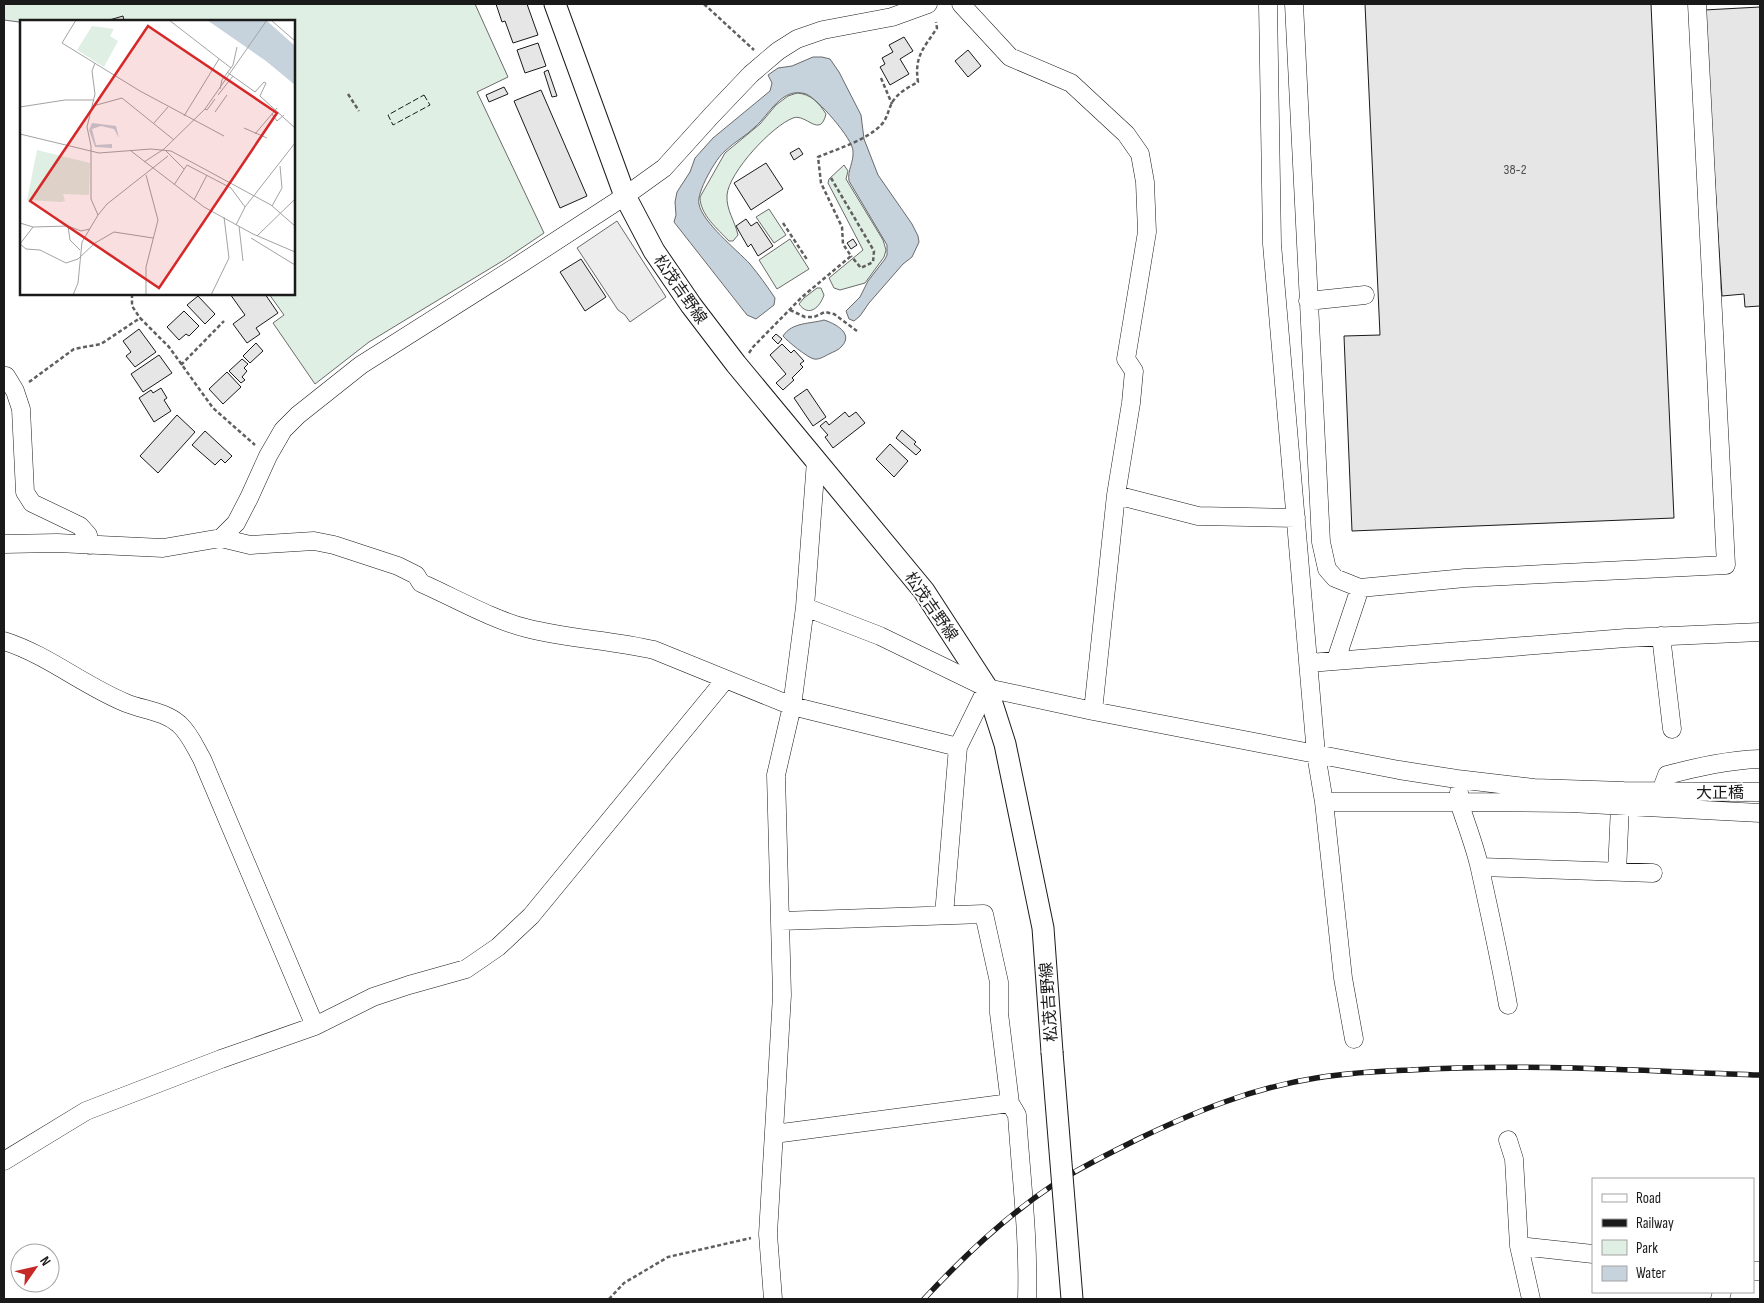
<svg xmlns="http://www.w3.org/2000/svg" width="1764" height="1303" viewBox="0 0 1764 1303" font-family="'Sofia Sans Condensed','Noto Sans JP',sans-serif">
<rect width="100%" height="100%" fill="#fff"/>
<!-- green -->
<path fill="#e0efe3" stroke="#6a6a6a" d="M4 4H475L508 77 477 92 544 233 504 260 369 342 315 384 273 323 284 315 269 294H294V21H21V24L19 22 4 20Z
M797 93C811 94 819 103 826 114 820 139 806 113 793 118 772 126 729 172 727 195 726 210 735 221 738 235L733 241H729C718 229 700 215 700 197L725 153 760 124 776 105 788 96Z
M844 165 848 171 846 179 883 240 886 250 884 257 865 283 840 290 834 288 829 278 863 250 828 183 829 179Z
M769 209 786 235 774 243 756 217Z
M790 239 809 269 777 289 759 260Z
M817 288H821L824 295C820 307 809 318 799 304L804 298Z"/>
<!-- parking -->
<path fill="#ededed" stroke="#6a6a6a" d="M617 221 666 297 630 322 625 315 618 310 577 248Z"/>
<!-- water -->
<path fill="#c6d2dc" stroke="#6a6a6a" d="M813 57H822L830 59 839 72 861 115 864 139 878 175 912 224 918 236 919 242 912 257 903 264 869 303 860 316 854 321 849 319 846 311 860 297 868 281 885 259 887 255V245L849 181C847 171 854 162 853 151 853 139 817 98 806 94 782 86 769 115 755 127 746 136 734 142 725 151 716 158 696 193 699 204 702 222 737 250 750 264 759 275 767 286 775 298L774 305 756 319 747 315 674 222 676 215 675 202 677 192 690 172 695 158 713 138 770 91 772 83 768 75 778 68 792 66Z
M824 320C834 323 854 333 842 346 839 350 833 352 829 354 825 356 819 360 814 359 808 358 787 341 783 336 792 322 810 324 824 320Z"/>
<!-- building -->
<path fill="#e6e6e6" stroke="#1a1a1a" d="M496 4H527L538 35 513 43 505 21 502 22Z
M1365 4H1651L1674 518 1352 531 1344 336 1380 335Z
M1760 7V306L1745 307 1744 294 1722 296 1704 10Z
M123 16 124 21H106Z
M904 37 913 51 900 59 909 74 890 85 880 67 885 64 882 58 893 52 889 45Z
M538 43 546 66 525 73 517 50Z
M968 50 981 66 968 77 955 61Z
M548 70 557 96 552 97 544 72Z
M504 87 508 94 489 102 486 95Z
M541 90 587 196 560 208 514 101Z
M799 148 803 154 794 160 790 153Z
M766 163 783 189 751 210 734 183Z
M746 219 751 226 757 222 773 246 758 256 751 244 748 247 736 226Z
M853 239 857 245 851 249 847 243Z
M581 259 606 297 585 311 560 272Z
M230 294H265L278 313 256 328 260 334 247 343 233 324 245 315Z
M198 296 215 314 205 324 187 305Z
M184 311 199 326 189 336 186 334 179 340 167 327Z
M139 329 156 352 135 367 126 356 131 352 123 341Z
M776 334 782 339 778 344 772 338Z
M256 343 263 351 250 363 243 356Z
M782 344 791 353 794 350 804 361 800 364 803 367 792 378 794 380 783 390 776 383 786 374 770 355Z
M159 355 172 373 143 392 131 374Z
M242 359 248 364 244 368 247 371 242 377 245 380 241 383 229 371Z
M227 372 241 387 223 404 209 389Z
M161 388 167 398 164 400 171 411 154 422 139 398 151 390 153 393Z
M807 389 826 417 813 426 794 398Z
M845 412 849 417 856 412 865 423 833 448 825 437 828 435 820 426 826 421 829 425Z
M177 415 195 432 158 473 140 456Z
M902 430 916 442 914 444 921 450 916 455 896 438Z
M205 431 232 456 225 463 221 459 215 465 192 445Z
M890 444 908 461 894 477 876 459Z"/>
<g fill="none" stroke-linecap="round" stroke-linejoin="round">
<!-- minor casing -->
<g stroke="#1a1a1a" stroke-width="19">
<path id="minor" d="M961 4 1010 57 1071 83 1126 134 1140 154 1145 182 1147 232 1126 359 1134 371 1131 403 1116 495 1093 711
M1268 4 1272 244 1316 754 1324 802 1343 978 1354 1039
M1294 4 1321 542 1327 569 1335 578 1360 588 1465 578 1726 565 1697 4
M1308 301 1365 295
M6 376 15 391 21 409 25 492 32 503 80 526 88 535 90 545
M1116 495 1198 516 1296 518
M221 538 236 523 249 498 268 456 283 430 298 415 361 365 519 265 625 196 664 168 711 116 751 74 778 51 797 39 823 30 892 17 928 4
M4 544 57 543 163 548 221 538 250 545 314 541 334 545 398 566 416 575 421 583C453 597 493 620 526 628 568 639 612 640 654 650L792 706 958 747
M805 607 880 636 987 688 1093 711 1399 770 1457 779 1534 788 1624 791 1760 792
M1661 636 1672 729
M4 641C48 655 84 686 126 703 143 710 164 711 179 724 190 734 195 747 202 759L315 1026
M1336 660 1360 588
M1309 663 1626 638 1760 632
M1661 791 1667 775C1698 767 1728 760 1760 759
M1459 792V802L1570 803 1760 813
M1324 802H1459C1466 824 1475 846 1480 869 1490 914 1500 959 1508 1005
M1480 867 1653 873
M1617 872 1620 806
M944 915 958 747 987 688
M781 921 984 914 999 982V1013L1010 1103 1017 1115C1021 1177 1029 1238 1027 1299
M774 1134 1010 1103
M1508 1140 1514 1159 1519 1246 1531 1299
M4 1161 86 1111 221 1059 315 1026 373 997 409 985 466 969 498 947 531 916 725 680
M1519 1246 1593 1254
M1753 1271H1760
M773 1299 768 1234 782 995 776 775 792 706 805 607 816 461
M1720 1299 1722 1292"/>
</g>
<!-- major casing -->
<g stroke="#1a1a1a" stroke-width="23">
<path id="major" d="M555 4 625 196 654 251 691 305 736 364 924 591 987 688 1005 744 1043 928 1052 1052"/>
</g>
<!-- path -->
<path stroke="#5f5f5f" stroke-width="2.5" stroke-dasharray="4 2.5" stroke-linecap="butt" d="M704 4 754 50
M881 78 892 104
M348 94 359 111
M831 178 874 251 873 262 861 268 851 256
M783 223 808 261
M132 294V306L140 318
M790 310 805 317H814L825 312 834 314 857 331
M749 353 753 347 802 297 851 256 843 244 842 227 821 183 818 157C837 149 867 140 881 125 888 118 888 109 893 101 899 92 909 87 918 82 914 56 924 48 937 28L936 22
M181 365 224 321
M29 382 74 349 101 344 140 318 169 347 213 408 255 445
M609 1299 624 1283 668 1257 751 1238"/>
<!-- minor -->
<use href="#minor" stroke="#fff" stroke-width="18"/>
<!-- major -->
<use href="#major" stroke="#fff" stroke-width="21"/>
<!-- rail casing -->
<g stroke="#1a1a1a" stroke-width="5.5">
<path id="rail" d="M924 1299C963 1257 1005 1217 1053 1185 1079 1168 1108 1154 1136 1140 1194 1112 1252 1088 1316 1078 1347 1073 1379 1071 1411 1070 1527 1063 1644 1071 1760 1075"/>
</g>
<!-- rail -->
<use href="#rail" stroke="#fff" stroke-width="4" stroke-dasharray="11" stroke-linecap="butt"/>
<!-- major-bridge casing -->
<g stroke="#1a1a1a" stroke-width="23" stroke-linecap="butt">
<path id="major-bridge" d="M1052 1052 1072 1299"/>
</g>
<!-- major-bridge -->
<use href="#major-bridge" stroke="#fff" stroke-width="21"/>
<!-- fence -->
<path stroke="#1a1a1a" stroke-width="1" stroke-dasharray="6 2.5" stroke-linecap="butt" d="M424 95 430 105 393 125 388 115Z"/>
</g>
<g text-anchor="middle" stroke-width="4" stroke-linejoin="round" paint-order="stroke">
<!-- number labels -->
<g font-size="14" fill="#4d4d4d">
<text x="1515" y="174">38-2</text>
</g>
<!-- street labels -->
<g font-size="16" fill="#1a1a1a" stroke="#fff">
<text transform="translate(681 289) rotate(55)" y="6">松茂吉野線</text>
<text transform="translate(932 606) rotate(55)" y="6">松茂吉野線</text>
<text x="1720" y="798">大正橋</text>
<text transform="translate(1048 1002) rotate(-94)" y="6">松茂吉野線</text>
</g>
</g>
<!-- overview -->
<g transform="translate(20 20)">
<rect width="275" height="275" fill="#fff"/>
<path d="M72 6 94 9 90 16 98 21 84 47 57 30ZM17 130 70 143 69 175 43 174 45 181 41 182 7 180Z" fill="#e0efe3"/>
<path d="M187 0H246L275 26V65L246 41ZM72 103 96 106 99 118 94 109 81 106 72 109 76 125 92 124V128L75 127 69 110Z" fill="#c6d2dc"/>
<path fill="none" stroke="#a3a3a3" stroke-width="1" d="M56 0 42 23 120 71 204 116M149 0 211 48M251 0 275 21M75 43 72 51 75 74 67 107 71 126V179L78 195M207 52 235 72 244 62 246 63 240 76 275 108M200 69 202 60 213 45 217 27M198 75 213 56M73 86 102 78 154 120M0 87 45 80H74M185 89 187 90 195 79M195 92 207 75M252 94 257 101 264 95M164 96 199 39M134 103 148 87M224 108 247 118M0 114 79 133 131 129 151 131 251 185 275 206M235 114 257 88M145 130 164 149M111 131 184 187 233 214 275 232M124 142 144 129 185 89 247 0M154 165 167 145 211 168 225 187M174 180 187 155M252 186 262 168 260 146M0 203 13 207 48 206 50 220 60 230M216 205 225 187 275 123M48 206 61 211 70 209M219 206 223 241M13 207 0 224 6 229 20 230 46 243 58 239 75 223 94 212 133 218M237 216 275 179M231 218 275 245M53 275 58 263 62 222 78 195 87 184 148 136M126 275V247L138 200 126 155M191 275 209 238 204 197"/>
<path fill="#d62828" fill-opacity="0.15" stroke="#d62828" stroke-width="2.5" d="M128 6 257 93 139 268 10 181Z"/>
<rect width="275" height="275" fill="none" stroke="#1a1a1a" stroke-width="2.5"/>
</g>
<!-- border -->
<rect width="1764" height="1303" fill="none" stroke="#1a1a1a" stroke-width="10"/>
<!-- legend -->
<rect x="1592" y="1178" width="162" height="115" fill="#ffffff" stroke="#a3a3a3"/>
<rect x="1602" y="1194" width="25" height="8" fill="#ffffff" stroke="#a3a3a3"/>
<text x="1636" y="1203" font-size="15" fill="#1a1a1a">Road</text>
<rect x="1602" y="1219" width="25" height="8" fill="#1a1a1a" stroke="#a3a3a3"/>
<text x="1636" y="1228" font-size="15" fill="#1a1a1a">Railway</text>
<rect x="1602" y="1240" width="25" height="15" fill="#e0efe3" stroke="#a3a3a3"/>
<text x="1636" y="1253" font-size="15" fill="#1a1a1a">Park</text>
<rect x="1602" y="1266" width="25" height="15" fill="#c6d2dc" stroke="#a3a3a3"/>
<text x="1636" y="1278" font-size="15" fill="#1a1a1a">Water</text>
<!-- north arrow -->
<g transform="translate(35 1268) rotate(56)"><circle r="24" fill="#ffffff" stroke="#a3a3a3"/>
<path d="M0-4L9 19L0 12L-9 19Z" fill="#c62828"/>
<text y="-8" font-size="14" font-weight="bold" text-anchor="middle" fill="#1a1a1a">N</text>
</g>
</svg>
